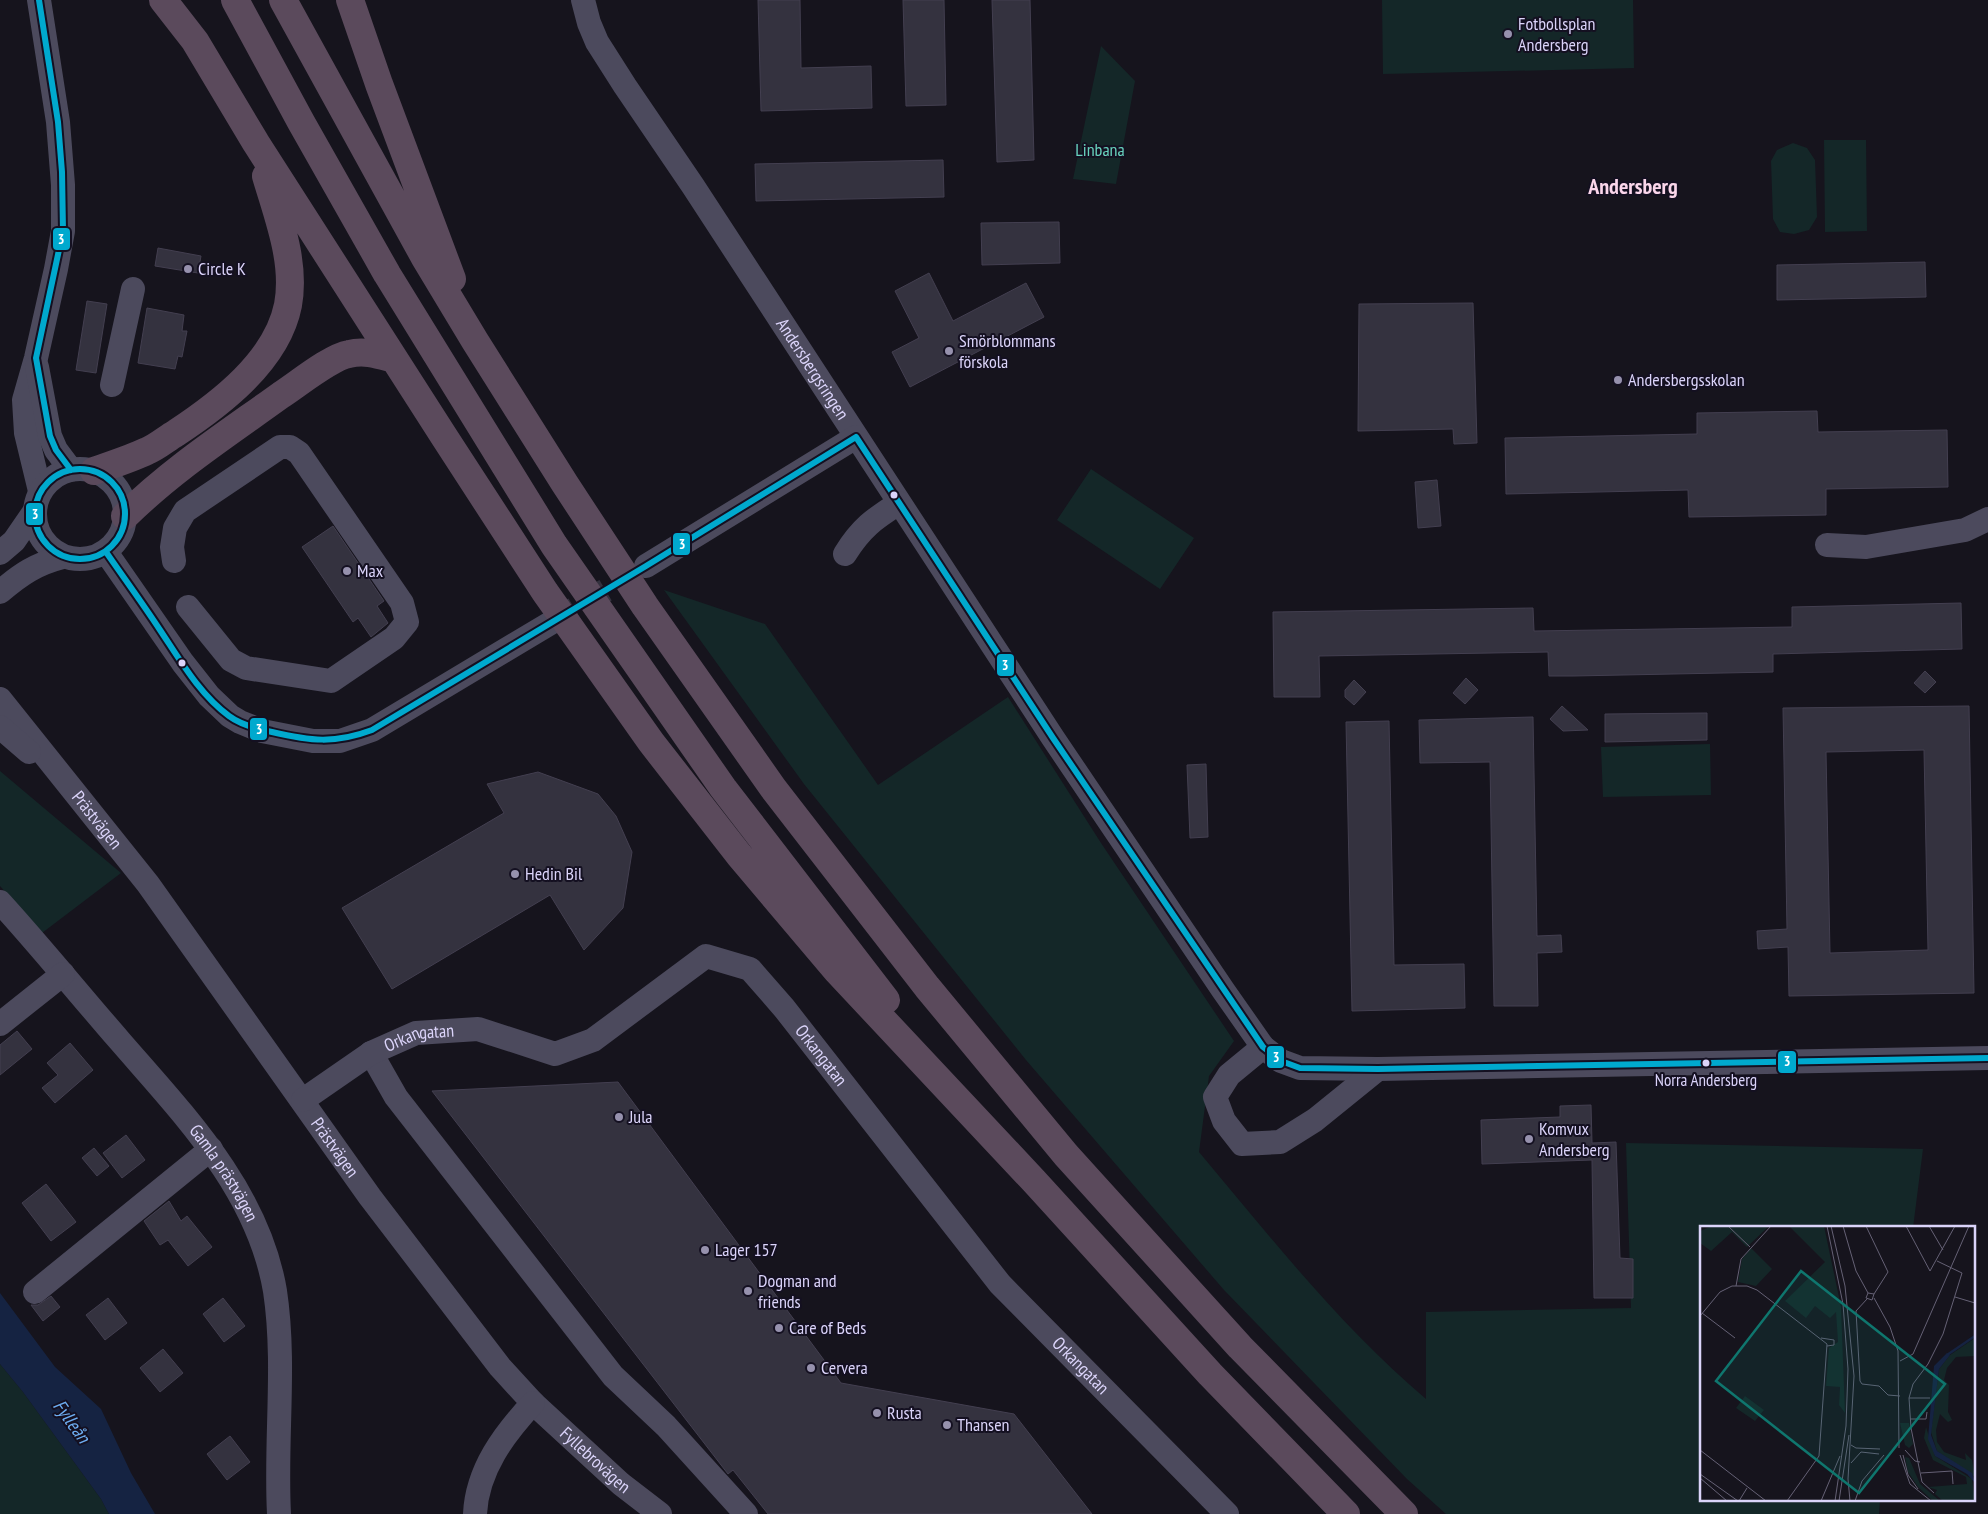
<svg xmlns="http://www.w3.org/2000/svg" width="1988" height="1514" viewBox="0 0 1988 1514" font-family="'PT Sans Narrow',sans-serif">
<rect width="100%" height="100%" fill="#16141d"/>
<!-- green -->
<path fill="#142728" d="M1382 0H1633L1634 68 1383 74Z
M1101 46 1135 81 1116 184 1073 179Z
M1824 140H1866L1867 231 1825 232Z
M1793 143 1807 148 1815 160 1817 217 1809 230 1794 234 1780 232 1773 219 1771 161 1777 150Z
M1091 469 1194 538 1160 589 1057 520Z
M664 590 765 624 878 785 1008 697 1101 843 1234 1041 1209 1076 1199 1152C1271 1238 1341 1327 1426 1399V1312L1631 1308 1626 1143 1923 1149 1913 1228H1702V1500H1880L1879 1514H1446L1407 1479 1224 1290 1026 1060 804 784Z
M1710 744 1711 795 1603 797 1601 747Z
M0 771 121 873 42 933 0 886Z
M0 1364 23 1392 101 1499 109 1514H0Z"/>
<!-- water -->
<path fill="#152342" d="M0 1293 55 1367 101 1409 131 1473 155 1514H109L101 1499 23 1392 0 1364Z"/>
<!-- building -->
<path fill="#34323f" stroke="#433f50" fill-rule="evenodd" d="M758 0H800L801 68 871 66 872 108 761 111Z
M903 0H944L946 105 906 106Z
M992 0H1030L1034 160 997 162Z
M943 160 944 197 756 201 755 164Z
M1059 222 1060 263 982 265 981 223Z
M158 248 201 256 198 273 155 266Z
M1925 262 1926 297 1777 300V265Z
M929 273 953 321 1026 283 1044 317 910 387 892 352 919 338 895 291Z
M87 301 107 304 96 373 76 370Z
M1473 303 1477 443 1454 444 1453 429 1358 431 1359 304Z
M147 308 184 315 182 331H187L182 357 178 356 175 369 138 363Z
M1817 411 1818 432 1947 430 1948 487 1826 489V515L1689 517 1688 490 1506 494 1505 438 1697 434V413Z
M1437 480 1441 526 1418 528 1415 482Z
M333 526 384 601 377 606 388 623 371 637 358 618 353 622 302 547Z
M1961 603 1962 649 1773 654V672L1573 676H1549L1548 652 1319 656 1320 697H1274L1273 612 1533 608 1534 631 1792 627V607Z
M1925 671 1936 682 1925 693 1914 683Z
M1466 678 1478 690 1465 704 1453 693Z
M1354 680 1366 692 1354 705 1345 697V690Z
M1562 706 1588 730 1563 731 1550 719Z
M1969 706 1974 993 1789 996 1788 947 1758 949 1757 931 1787 929 1783 708ZM1924 750 1928 950 1830 953 1826 752Z
M1707 713V740L1605 742V714Z
M1533 717 1537 936 1561 935 1562 952 1537 953 1538 1006H1494L1490 762 1420 763 1419 720Z
M1389 721 1394 965 1464 964 1465 1008 1352 1011 1346 722Z
M1206 764 1208 837 1190 838 1187 765Z
M538 772 598 794 616 816 632 852 623 908 584 950 550 895 392 989 342 908 504 813 487 784Z
M17 1031 32 1049 0 1075V1045Z
M70 1043 93 1070 55 1103 42 1088 58 1075 47 1063Z
M618 1082 841 1383 1014 1414 1092 1514H768L733 1470 728 1474 432 1091Z
M1591 1105 1592 1143 1616 1142 1620 1258 1633 1259V1298H1594L1592 1160 1482 1164 1481 1120 1560 1117V1106Z
M126 1135 145 1160 122 1178 103 1153Z
M94 1148 109 1166 97 1176 82 1158Z
M46 1184 76 1222 51 1241 22 1203Z
M169 1201 181 1221 187 1216 212 1247 188 1266 168 1240 160 1245 144 1221Z
M51 1296 60 1307 43 1321 31 1305H38Z
M108 1298 127 1323 105 1340 86 1315Z
M223 1298 245 1326 224 1342 203 1314Z
M163 1349 183 1373 160 1392 140 1368Z
M230 1436 250 1462 227 1480 207 1454Z"/>
<g fill="none" stroke-linecap="round" stroke-linejoin="round">
<!-- minor-tunnel -->
<path stroke="#34313e" stroke-width="24" stroke-dasharray="24 12" stroke-linecap="butt" d="M554 621 643 568"/>
<!-- minor -->
<g stroke="#4c4a5d" stroke-width="24">
<path d="M39 0 58 122 63 185V231L56 269 36 358 24 400 26 433 40 491"/>
<path id="s1" d="M583 0 589 23 597 42 625 86 693 186 1053 738 1223 990 1263 1047 1281 1061 1300 1068 1378 1069 1988 1058"/>
<path d="M37 367 50 436 56 450 71 470"/>
<path d="M112 385 133 289"/>
<circle cx="80" cy="514" r="45"/>
<path d="M1827 545 1866 547 1965 530 1988 519"/>
<path d="M106 552 183 663 209 696 230 716 240 722 262 731 313 741H340L372 730 554 621"/>
<path d="M0 553 14 541 34 512"/>
<path d="M845 554C861 528 874 519 899 503"/>
<path d="M174 561 172 547 175 528 185 511 280 447H290L299 453 402 603 407 622 394 638 331 681 246 668 231 660 188 607"/>
<path d="M646 566 856 437"/>
<path d="M0 592C21 574 36 564 63 557"/>
<path id="s2" d="M0 699 148 884 370 1197 500 1367 533 1403 621 1484 660 1514"/>
<path d="M0 727 29 752"/>
<path id="s3" d="M0 902C41 947 79 994 119 1040 183 1114 258 1190 275 1291 286 1364 275 1440 279 1514"/>
<path d="M0 1024 63 974"/>
<path d="M1263 1047 1229 1075 1215 1097 1224 1121 1242 1144 1280 1142 1315 1120 1378 1069"/>
<path d="M371 1053 396 1097 613 1376 666 1426 746 1514"/>
<path id="s4" d="M303 1100 371 1053 416 1033 478 1029 555 1054 593 1040 706 956 750 969 784 1008 1000 1284 1227 1514"/>
<path d="M35 1292 211 1149"/>
<path d="M475 1514C477 1470 504 1434 533 1403"/>
</g>
<!-- highway -->
<path stroke="#5b4a5c" stroke-width="28" d="M163 0 195 41 256 143 445 438 545 592 651 742 739 855 837 971 1034 1181 1210 1374 1346 1514
M235 0 301 122 387 274 554 545 723 788 886 1000
M283 0 425 258 475 341 565 484 645 606 773 788 927 987 1066 1155 1240 1347 1404 1514
M350 0 379 84 452 279
M94 471C111 465 130 459 147 451 157 447 166 439 176 433 220 404 277 361 288 305 296 262 278 217 266 176
M125 516C173 469 227 434 281 395 298 384 331 357 349 354 365 350 379 355 394 359"/>
<!-- bus-1 casing -->
<g stroke="#141021" stroke-width="10">
<path id="bus-1" d="M39 0 58 122 62 172 63 231 36 358 50 436 56 450 71 470
M35 514a45 45 0 1 1 90 0a45 45 0 1 1-90 0Z
M106 552C124 578 143 604 160 630 180 660 200 695 229 716 241 725 257 729 272 732 310 741 335 744 372 730L646 566 856 437 1053 738 1263 1047 1281 1061 1300 1068 1378 1069 1988 1058"/>
</g>
<!-- bus-1 -->
<use href="#bus-1" stroke="#00a9ce" stroke-width="6"/>
</g>
<!-- markers -->
<g fill="#9691ad" stroke="#141021" stroke-width="2">
<circle cx="1508" cy="34" r="5"/>
<circle cx="188" cy="269" r="5"/>
<circle cx="949" cy="351" r="5"/>
<circle cx="1618" cy="380" r="5"/>
<circle cx="347" cy="571" r="5"/>
<circle cx="515" cy="874" r="5"/>
<circle cx="619" cy="1117" r="5"/>
<circle cx="1529" cy="1139" r="5"/>
<circle cx="705" cy="1250" r="5"/>
<circle cx="748" cy="1291" r="5"/>
<circle cx="779" cy="1328" r="5"/>
<circle cx="811" cy="1368" r="5"/>
<circle cx="877" cy="1413" r="5"/>
<circle cx="947" cy="1425" r="5"/>
</g>
<g fill="#dbd4fa" stroke="#141021" stroke-width="2">
<circle cx="894" cy="495" r="4.5"/>
<circle cx="182" cy="663" r="4.5"/>
<circle cx="1706" cy="1063" r="4.5"/>
</g>
<g text-anchor="middle" stroke-width="4" stroke-linejoin="round" paint-order="stroke">
<!-- bus labels -->
<g font-size="17" fill="#dbd4fa" stroke="#141021">
<text x="1706" y="1086">Norra Andersberg</text>
</g>
<!-- poi labels -->
<g font-size="18" fill="#dbd4fa" stroke="#141021" text-anchor="start">
<text x="1518" y="30">Fotbollsplan<tspan x="1518" dy="21">Andersberg</tspan></text>
<text x="198" y="275">Circle K</text>
<text x="959" y="347">Smörblommans<tspan x="959" dy="21">förskola</tspan></text>
<text x="1628" y="386">Andersbergsskolan</text>
<text x="357" y="577">Max</text>
<text x="525" y="880">Hedin Bil</text>
<text x="629" y="1123">Jula</text>
<text x="1539" y="1135">Komvux<tspan x="1539" dy="21">Andersberg</tspan></text>
<text x="715" y="1256">Lager 157</text>
<text x="758" y="1287">Dogman and<tspan x="758" dy="21">friends</tspan></text>
<text x="789" y="1334">Care of Beds</text>
<text x="821" y="1374">Cervera</text>
<text x="887" y="1419">Rusta</text>
<text x="957" y="1431">Thansen</text>
</g>
<!-- park labels -->
<g font-size="18" fill="#68d3be" stroke="#141021">
<text x="1100" y="156">Linbana</text>
</g>
<!-- street labels -->
<g font-size="18" fill="#dbd4fa" stroke="#141021">
<text dy="6" stroke="none"><textPath href="#s1" startOffset="436">Andersbergsringen</textPath></text>
<text dy="6" stroke="none"><textPath href="#s2" startOffset="155">Prästvägen</textPath></text>
<text dy="6" stroke="none"><textPath href="#s4" startOffset="134">Orkangatan</textPath></text>
<text dy="6" stroke="none"><textPath href="#s4" startOffset="614">Orkangatan</textPath></text>
<text dy="6" stroke="none"><textPath href="#s2" startOffset="560">Prästvägen</textPath></text>
<text dy="6" stroke="none"><textPath href="#s3" startOffset="352">Gamla prästvägen</textPath></text>
<text dy="6" stroke="none"><textPath href="#s4" startOffset="1019">Orkangatan</textPath></text>
<text dy="6" stroke="none"><textPath href="#s2" startOffset="968">Fyllebrovägen</textPath></text>
</g>
<!-- water labels -->
<g font-size="19" font-style="italic" fill="#6dacf0" stroke="#141021">
<text transform="translate(72 1421) rotate(54)" y="7">Fylleån</text>
</g>
<!-- district labels -->
<g font-size="22" font-weight="bold" fill="#fbd6eb" stroke="#141021">
<text x="1633" y="194">Andersberg</text>
</g>
</g>
<!-- overview -->
<g transform="translate(1700 1226)">
<rect width="275" height="275" fill="#16141d"/>
<path d="M12 0H69L47 21 32 6 11 25 0 17V5ZM89 0H124L141 81 145 187 139 179 140 161 126 160 129 122 138 116 136 86 130 92 115 80 106 92 85 75 125 36ZM51 22 72 43 56 60 38 56 42 33ZM275 112V130L256 131 247 142 244 154 249 159 248 186 252 194 248 196 240 188 236 204 237 216 244 226 266 234 265 227 272 234 275 251 237 225 231 206 239 143 250 129ZM45 170 64 184 55 195 36 182ZM200 197H209L213 218 209 222 205 219ZM226 201 235 230 272 253 275 275H243L235 268 237 264 228 261 267 258 266 251 233 234 224 212ZM205 231 209 232 220 258 240 275H233L218 261 208 246Z" fill="#142728"/>
<path d="M247 127 250 129 239 143 231 209 237 225 272 247 275 257 267 248 235 230 228 213 234 140Z" fill="#152342"/>
<path fill="none" stroke="#152342" stroke-width="2.5" d="M247 129 275 110"/>
<path fill="none" stroke="#656175" stroke-width="1" d="M28 0 50 21M127 0 143 78 148 143 146 200 135 275M131 0 145 60 154 150 148 253 150 275M143 0 156 45 168 67 174 68 172 74 166 72 168 67M166 0 188 46 174 68M206 0 230 45 255 0M229 0 243 24M36 60 41 33 71 0M255 71 275 77M174 72 190 101 198 125 199 222M167 73 156 85 160 155 162 158 179 160 188 169 200 170M2 87 35 112M0 90 20 66 32 60H47L57 64 127 118 119 230 87 275M121 112 134 114V119L127 120M200 135 213 128 269 0M209 172H230M210 193H226L227 186M151 219 156 222 180 223M0 224 66 275M205 224 215 235 220 236M200 229 210 258 231 275M203 229 208 249 218 263M151 237 161 226 179 228M221 247 252 245 253 258M0 248 38 275M0 252 27 275M234 267 222 256 211 202 209 172 213 158 228 138 243 108 262 47 237 35M39 275 47 262M121 275 140 230M139 275 149 209M155 275 162 255 184 229"/>
<path fill="#0f766e" fill-opacity="0.15" stroke="#0f766e" stroke-width="2.5" d="M101 45 245 158 159 267 16 155Z"/>
<rect width="275" height="275" fill="none" stroke="#dbd4fa" stroke-width="2.5"/>
</g>
<g stroke="#141021" stroke-width="2">
<rect x="52" y="227" width="19" height="24" rx="5" fill="#00a9ce"/>
<rect x="25" y="502" width="19" height="24" rx="5" fill="#00a9ce"/>
<rect x="672" y="532" width="19" height="24" rx="5" fill="#00a9ce"/>
<rect x="996" y="653" width="19" height="24" rx="5" fill="#00a9ce"/>
<rect x="249" y="717" width="19" height="24" rx="5" fill="#00a9ce"/>
<rect x="1266" y="1045" width="19" height="24" rx="5" fill="#00a9ce"/>
<rect x="1777" y="1050" width="20" height="24" rx="5" fill="#00a9ce"/>
</g>
<g font-size="14" text-anchor="middle" font-weight="bold" fill="#fff">
<text x="61" y="244">3</text>
<text x="35" y="519">3</text>
<text x="682" y="549">3</text>
<text x="1005" y="670">3</text>
<text x="259" y="734">3</text>
<text x="1276" y="1062">3</text>
<text x="1787" y="1066">3</text>
</g>
</svg>
